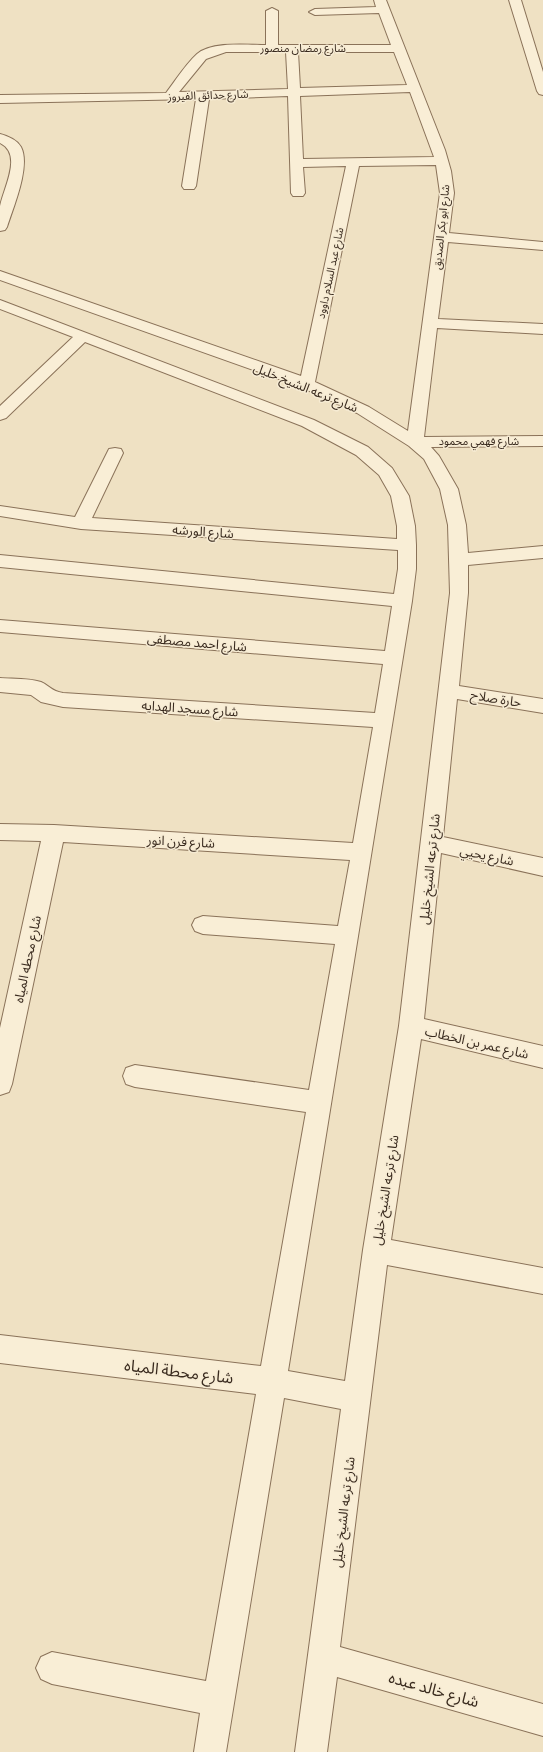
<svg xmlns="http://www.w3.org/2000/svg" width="543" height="1752" viewBox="0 0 543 1752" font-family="Bitter,'Noto Sans Arabic',serif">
<rect width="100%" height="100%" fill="#efe1c3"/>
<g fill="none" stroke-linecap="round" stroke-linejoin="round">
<!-- minor casing -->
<g stroke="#8a7259" stroke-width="2">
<path id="minor" d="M374 0H386L445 150 451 171 454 193 449 233 543 242V250L448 242 438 319 543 324V334L437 328 424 437 543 436V446L431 447 439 456 458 489 466 525 468 553 543 546V558L468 565V593L459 686 543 699V713L457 699 443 837 543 858V876L441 853 424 1019 543 1046V1068L421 1039 391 1240 543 1268V1294L387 1265 340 1647 543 1704V1736L337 1677 327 1752H295L341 1409 284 1398 226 1752H194L200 1713 52 1684 41 1679 36 1668 41 1657 52 1652 206 1681 256 1394 0 1363V1335L261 1366 306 1112 135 1087 126 1084 123 1076 126 1068 135 1065 309 1090 335 944 203 934 195 931 192 925 195 919 203 916 338 926 350 860 63 842 12 1084 9 1092 0 1095V1028L41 841 0 840V824L54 825 353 843 373 727 63 707 41 702 31 695 0 692V678C13 679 28 678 41 682 50 686 51 691 63 693L375 713 383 664 0 632V620L385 651 392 606 0 567V555L394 594 398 569V550L81 529 0 516V506L75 517 109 449 115 448 121 449 123 453 92 518 397 539V526L391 496 379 475 356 455 302 426 85 342 6 418 0 420V406L73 337 0 309V300L314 420 368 447 392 468 409 496 415 526 416 545V569L412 601 288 1371 345 1381 363 1250 399 1026 450 593 448 525 440 489 424 459 409 446 357 413 301 387 0 280V271L301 376 346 166 303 167 305 193 303 196H293L291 193 288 96 209 99 196 186 194 189H184L182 186 196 99 0 103V95L166 93C176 80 185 65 197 54 212 41 247 45 266 45V11L272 8 278 11V45H391L379 13 315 15 309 12 315 9 376 7ZM226 52H286L288 89 179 92 206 59ZM298 52H394L407 85 300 88ZM410 92 434 157 303 159 300 96ZM436 165 440 193 408 431 369 407 315 382 359 166Z
M509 0H521L543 72V95L539 94 537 91Z
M0 134C8 136 17 140 21 147 31 166 13 208 7 227L5 230 0 231C0 223 0 214 0 206 4 187 23 154 0 143Z"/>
</g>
<!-- minor -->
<use href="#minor" fill="#f9eed6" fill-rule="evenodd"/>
</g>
<g text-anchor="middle" stroke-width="3" stroke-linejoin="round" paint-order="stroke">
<!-- far-street labels -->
<g font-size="11" fill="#392a1e" stroke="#f6ebd3">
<text x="303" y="52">شارع رمضان منصور</text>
<text transform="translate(208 95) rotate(-2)" y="4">شارع حدائق الفيروز</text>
<text transform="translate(441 227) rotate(-84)" y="4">شارع ابو بكر الصديق</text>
<text transform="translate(330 273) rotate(-78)" y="4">شارع عبد السلام داوود</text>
<text x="479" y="445">شارع فهمي محمود</text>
</g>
<!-- street labels -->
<g font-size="13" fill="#392a1e" stroke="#f6ebd3">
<text transform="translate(306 387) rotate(22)" y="5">شارع ترعه الشيخ خليل</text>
<text transform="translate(203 531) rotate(4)" y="5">شارع الورشه</text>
<text transform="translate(197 642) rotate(5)" y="5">شارع احمد مصطفى</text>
<text transform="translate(496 698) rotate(9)" y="5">حارة صلاح</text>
<text transform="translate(190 708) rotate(4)" y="5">شارع مسجد الهدايه</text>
<text transform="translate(181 841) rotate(3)" y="5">شارع فرن انور</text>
<text transform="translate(487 855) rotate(12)" y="5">شارع يحيي</text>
<text transform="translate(429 869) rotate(-84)" y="5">شارع ترعه الشيخ خليل</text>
<text transform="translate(27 959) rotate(-78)" y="5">شارع محطه المياه</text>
<text transform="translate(477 1042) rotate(13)" y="5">شارع عمر بن الخطاب</text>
<text transform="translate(385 1190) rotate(-81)" y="5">شارع ترعه الشيخ خليل</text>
<text transform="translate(343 1512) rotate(-83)" y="5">شارع ترعه الشيخ خليل</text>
</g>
<!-- near-street labels -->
<g font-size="16" fill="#392a1e" stroke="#f6ebd3">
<text transform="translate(179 1371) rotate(7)" y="6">شارع محطة المياه</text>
<text transform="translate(434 1689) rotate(16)" y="6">شارع خالد عبده</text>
</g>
</g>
</svg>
